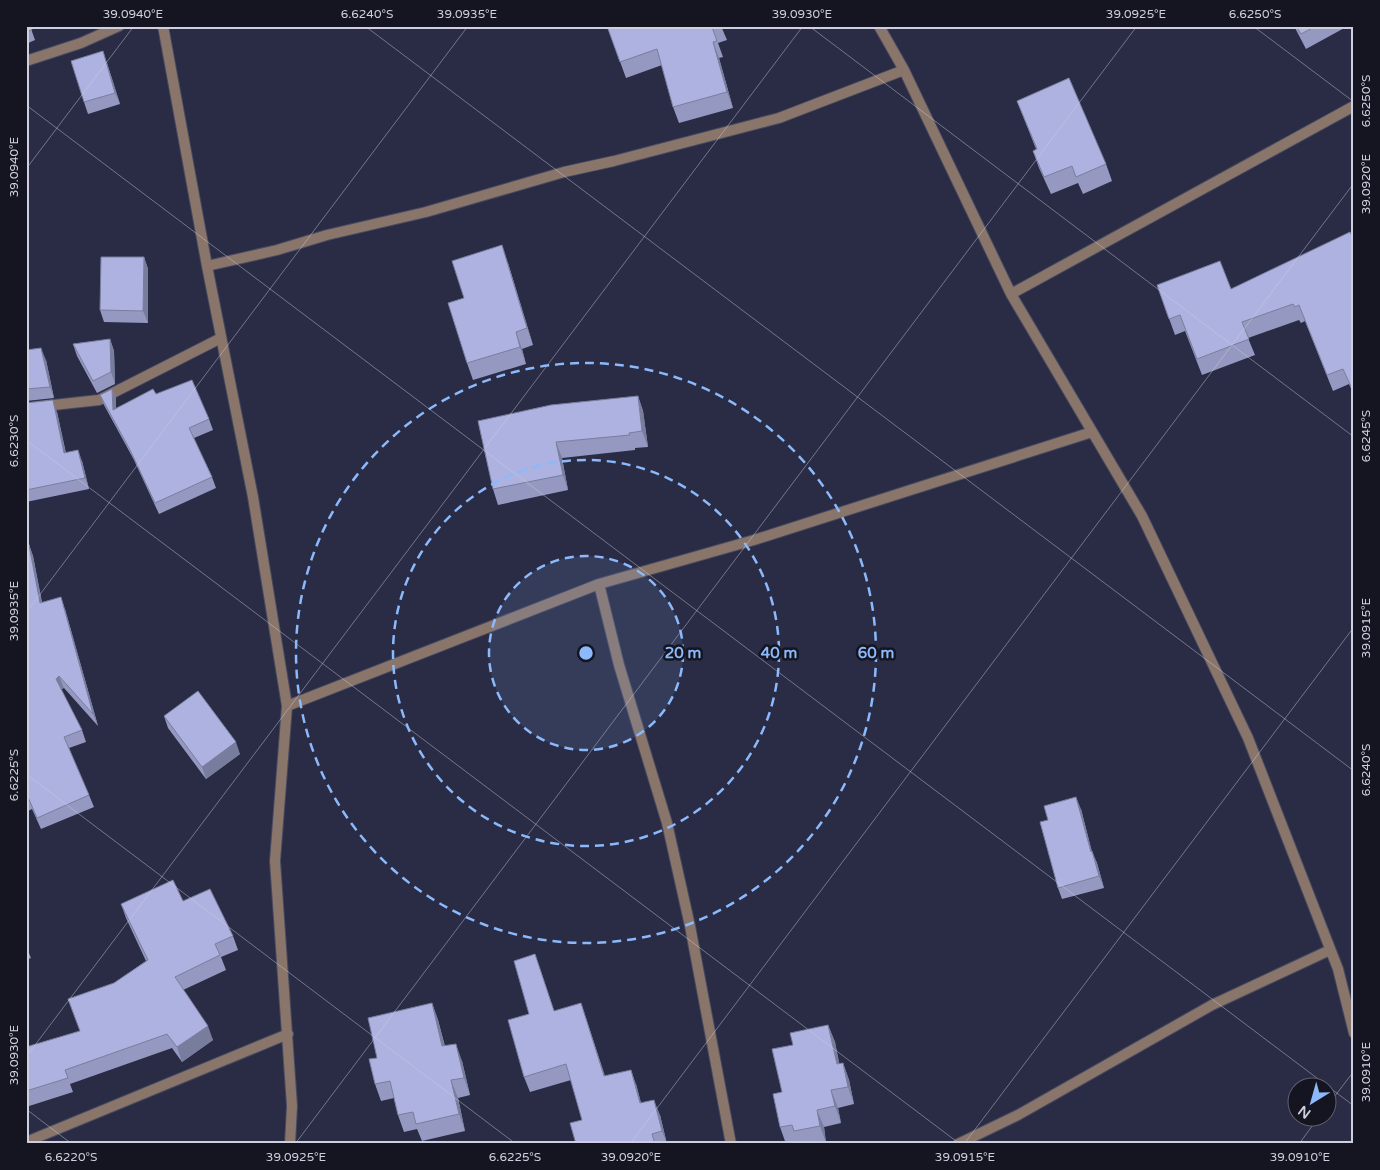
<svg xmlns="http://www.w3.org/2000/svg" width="1380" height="1170" viewBox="0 0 1380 1170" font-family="'Varela Round',sans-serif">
<rect width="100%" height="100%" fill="#292c44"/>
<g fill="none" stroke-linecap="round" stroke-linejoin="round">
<!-- street casing -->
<g stroke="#474a60" stroke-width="12">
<path id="street" d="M163 26 207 266 253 497 287 706 275 861 292 1106 290 1144
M879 26 904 70 1011 294 1142 516 1248 738 1338 969 1354 1033
M26 61 81 43 119 26
M207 266 277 250 327 235 426 212 564 172 614 161 779 118 904 70
M1011 294 1354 106
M26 408 99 400 221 338
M599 584 754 540 1092 432
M287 706 599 584 619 665 667 823 690 926 731 1144
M26 1142 288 1034
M958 1144 1018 1115 1212 1005 1330 950"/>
</g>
<!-- street -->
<use href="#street" stroke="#89756a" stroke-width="10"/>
</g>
<!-- wall -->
<path fill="#9599c1" d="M26 26H30L35 40 26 44Z
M607 26H721L727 40 718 43 723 57 719 58 733 108 679 123 673 107 662 65 626 78Z
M1294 26H1348L1306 49Z
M107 63 120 104 88 114 84 102Z
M1017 101 1106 164 1112 181 1083 194 1078 183 1051 194 1039 168 1033 151 1036 149Z
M1354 240V395L1349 384 1333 391 1305 321 1301 323 1299 320 1248 338 1255 355 1202 375 1185 331 1175 335 1157 285 1231 289Z
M144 257 148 269V323L104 322 100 310Z
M508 263 533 345 522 349 526 364 473 380 467 363 464 298Z
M110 339 114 351 115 384 97 393 77 356 73 344Z
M26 350 46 360 54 398 26 401Z
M112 389 116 399V408L156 394 209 419 213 430 194 438 212 477 216 488 159 514 134 460 104 405 100 395Z
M638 396 643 411 648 447 635 448V450L562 458 568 490 498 505 493 489 478 421Z
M26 403 57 412 66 453 82 461 89 489 26 502Z
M26 536 33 556 42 602 65 609 98 726 64 688 61 689 82 730 86 742 69 748 89 795 94 807 41 829 32 809 26 812Z
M164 716 240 754 206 779 168 728Z
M1081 809 1092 852 1097 863 1104 888 1062 899 1058 888Z
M183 901 233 936 238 950 221 957 226 970 183 990 213 1040 182 1062 172 1048 70 1084 73 1092 26 1107V1047L80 1031 114 983 146 961 126 918 121 904Z
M26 946 31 958 26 960Z
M540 969 554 1011 586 1018 605 1076 636 1084 641 1103 660 1115 667 1144H576L582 1120 571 1080 530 1092 524 1077 529 1014Z
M432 1003 438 1020 445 1046 462 1061 470 1095 458 1098 465 1131 422 1141 417 1129 404 1132 398 1115 394 1098 381 1101 375 1084 377 1058Z
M828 1025 835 1042 839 1064 843 1063 849 1080 854 1104 838 1108 841 1123 824 1127 826 1143 821 1144H798V1142L786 1144 780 1127 782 1092 793 1045Z"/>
<!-- shaded-wall -->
<path fill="#797d9d" d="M713 42 719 58 733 108 727 92Z
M103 51 107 63 120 104 115 93Z
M502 245 508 263 533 345 527 328Z
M144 257 148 269V323L143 311Z
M516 332 522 349 526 364 520 347Z
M110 339 114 351 115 384 111 372Z
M41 348 46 360 54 398 50 387Z
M112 389 116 399V421L113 410Z
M638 396 643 411 648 447 642 431Z
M53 400 57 412 68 464 64 453Z
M556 442 562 458 568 490 563 475Z
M78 450 82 461 89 489 85 478Z
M26 536 33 556 44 615 40 603Z
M61 597 65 609 98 726 93 714Z
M59 676 64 688 60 690 56 679Z
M236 742 240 754 206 779 202 767Z
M1076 797 1081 809 1095 864 1091 852Z
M1092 851 1097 863 1104 888 1099 876Z
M432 1003 438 1020 449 1063 442 1046Z
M581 1003 586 1018 609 1091 604 1076Z
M828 1025 835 1042 843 1081 837 1064Z
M208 1026 213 1040 182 1062 177 1047Z
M456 1044 462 1061 470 1095 464 1078Z
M843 1063 849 1080 854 1104 848 1087Z
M631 1070 636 1084 645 1118 640 1103Z
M451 1080 458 1098 465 1131 459 1114Z
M831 1090 838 1108 841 1123 835 1106Z
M654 1100 660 1115 667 1144 662 1131Z
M817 1110 824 1127 826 1143 820 1126Z"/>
<!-- building -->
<path fill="#adb2e0" stroke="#797d9d" d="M26 26H30L32 30 26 32Z
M607 26H714L712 27 717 41 713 42 727 92 673 107 657 49 620 62Z
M1296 26H1316L1301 34Z
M103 51 115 93 84 102 71 61Z
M1069 78 1106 164 1076 177 1072 166 1044 177 1033 151 1037 149 1017 101Z
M1350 232 1354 240V393L1343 369 1327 375 1299 305 1295 307 1293 304 1242 322 1249 339 1197 359 1180 315 1169 319 1157 285 1220 261 1231 289Z
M502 245 527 328 516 332 520 347 467 363 448 303 464 298 452 261Z
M101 257H144L143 311 100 310Z
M110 339 111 372 93 381 73 344Z
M41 348 50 387 26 389V350Z
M192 380 209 419 189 428 212 477 155 503 130 450 100 395 112 389 113 410 153 389 156 394Z
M638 396 642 431 629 433 630 435 556 442 563 475 493 489 478 421 551 405Z
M53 400 64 453 78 450 85 478 26 490V403Z
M26 536 29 545 40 603 61 597 93 714 59 676 56 679 82 730 64 737 89 795 37 818 28 797 26 798Z
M198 691 236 742 202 767 164 716Z
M1076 797 1091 852 1092 851 1099 876 1058 888 1040 822 1048 820 1044 806Z
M173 880 183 901 210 889 233 936 215 944 220 955 175 977 208 1026 177 1047 167 1034 65 1070 68 1078 26 1091V1047L80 1031 68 999 114 983 148 960 121 904Z
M535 954 554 1011 581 1003 604 1076 631 1070 640 1103 654 1100 662 1131 652 1134 655 1144H576L570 1123 582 1120 566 1064 524 1077 508 1020 529 1014 514 961Z
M432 1003 442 1046 456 1044 464 1078 451 1080 459 1114 416 1124 413 1112 398 1115 390 1081 375 1084 369 1059 377 1058 368 1018Z
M828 1025 837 1064 843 1063 848 1087 831 1090 835 1106 817 1110 820 1126 794 1131 792 1125 780 1127 773 1094 782 1092 772 1049 793 1045 790 1033Z"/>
<!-- ticks -->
<path fill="none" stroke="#ced0e0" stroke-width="1" stroke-opacity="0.45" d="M365 26 1354 771M809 26 1354 437M1253 26 1354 102M26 105 1354 1106M26 169 134 26M26 440 960 1144M26 613 468 26M26 774 516 1144M26 1057 803 26M1328 1105 1354 1071M26 1109 72 1144M295 1144 1137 26M630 1144 1354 183M964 1144 1354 627M1299 1144 1318 1118"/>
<!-- distance rings -->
<circle cx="586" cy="653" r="97" fill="#8cb9fc" fill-opacity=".12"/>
<g fill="none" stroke="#8cb9fc" stroke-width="2.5" stroke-dasharray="9 6">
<circle cx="586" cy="653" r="97"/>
<circle cx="586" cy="653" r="193"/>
<circle cx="586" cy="653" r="290"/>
</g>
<circle cx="586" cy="653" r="8" fill="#8cb9fc" stroke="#141520" stroke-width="2.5"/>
<g font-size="15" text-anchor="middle" font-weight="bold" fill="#8cb9fc" stroke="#141520" stroke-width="5" stroke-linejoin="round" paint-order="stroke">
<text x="683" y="658">20 m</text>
<text x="779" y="658">40 m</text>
<text x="876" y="658">60 m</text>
</g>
<!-- border -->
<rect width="1380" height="1170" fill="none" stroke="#141520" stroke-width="55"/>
<!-- north arrow -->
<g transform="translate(1312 1102) rotate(217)"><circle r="24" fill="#141520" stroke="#5e606d"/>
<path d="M0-4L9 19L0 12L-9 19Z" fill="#8cb9fc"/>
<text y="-8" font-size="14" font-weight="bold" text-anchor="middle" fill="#ced0e0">N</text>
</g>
<rect x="28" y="28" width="1324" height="1114" fill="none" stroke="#ced0e0" stroke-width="2"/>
<g font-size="12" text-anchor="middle" fill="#ced0e0">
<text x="133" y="18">39.0940°E</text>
<text x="367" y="18">6.6240°S</text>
<text x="467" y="18">39.0935°E</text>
<text x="802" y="18">39.0930°E</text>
<text x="1136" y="18">39.0925°E</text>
<text x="1255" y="18">6.6250°S</text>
<text transform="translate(1366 101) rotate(-90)" y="4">6.6250°S</text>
<text transform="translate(14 167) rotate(-90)" y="4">39.0940°E</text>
<text transform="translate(1366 184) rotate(-90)" y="4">39.0920°E</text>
<text transform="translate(1366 436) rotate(-90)" y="4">6.6245°S</text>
<text transform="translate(14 441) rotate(-90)" y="4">6.6230°S</text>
<text transform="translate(14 611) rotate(-90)" y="4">39.0935°E</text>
<text transform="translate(1366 628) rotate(-90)" y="4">39.0915°E</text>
<text transform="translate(1366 770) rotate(-90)" y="4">6.6240°S</text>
<text transform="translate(14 775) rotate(-90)" y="4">6.6225°S</text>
<text transform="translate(14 1055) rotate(-90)" y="4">39.0930°E</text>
<text transform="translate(1366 1072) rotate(-90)" y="4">39.0910°E</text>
<text x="71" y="1161">6.6220°S</text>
<text x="296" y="1161">39.0925°E</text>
<text x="515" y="1161">6.6225°S</text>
<text x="631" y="1161">39.0920°E</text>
<text x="965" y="1161">39.0915°E</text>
<text x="1300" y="1161">39.0910°E</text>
</g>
</svg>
